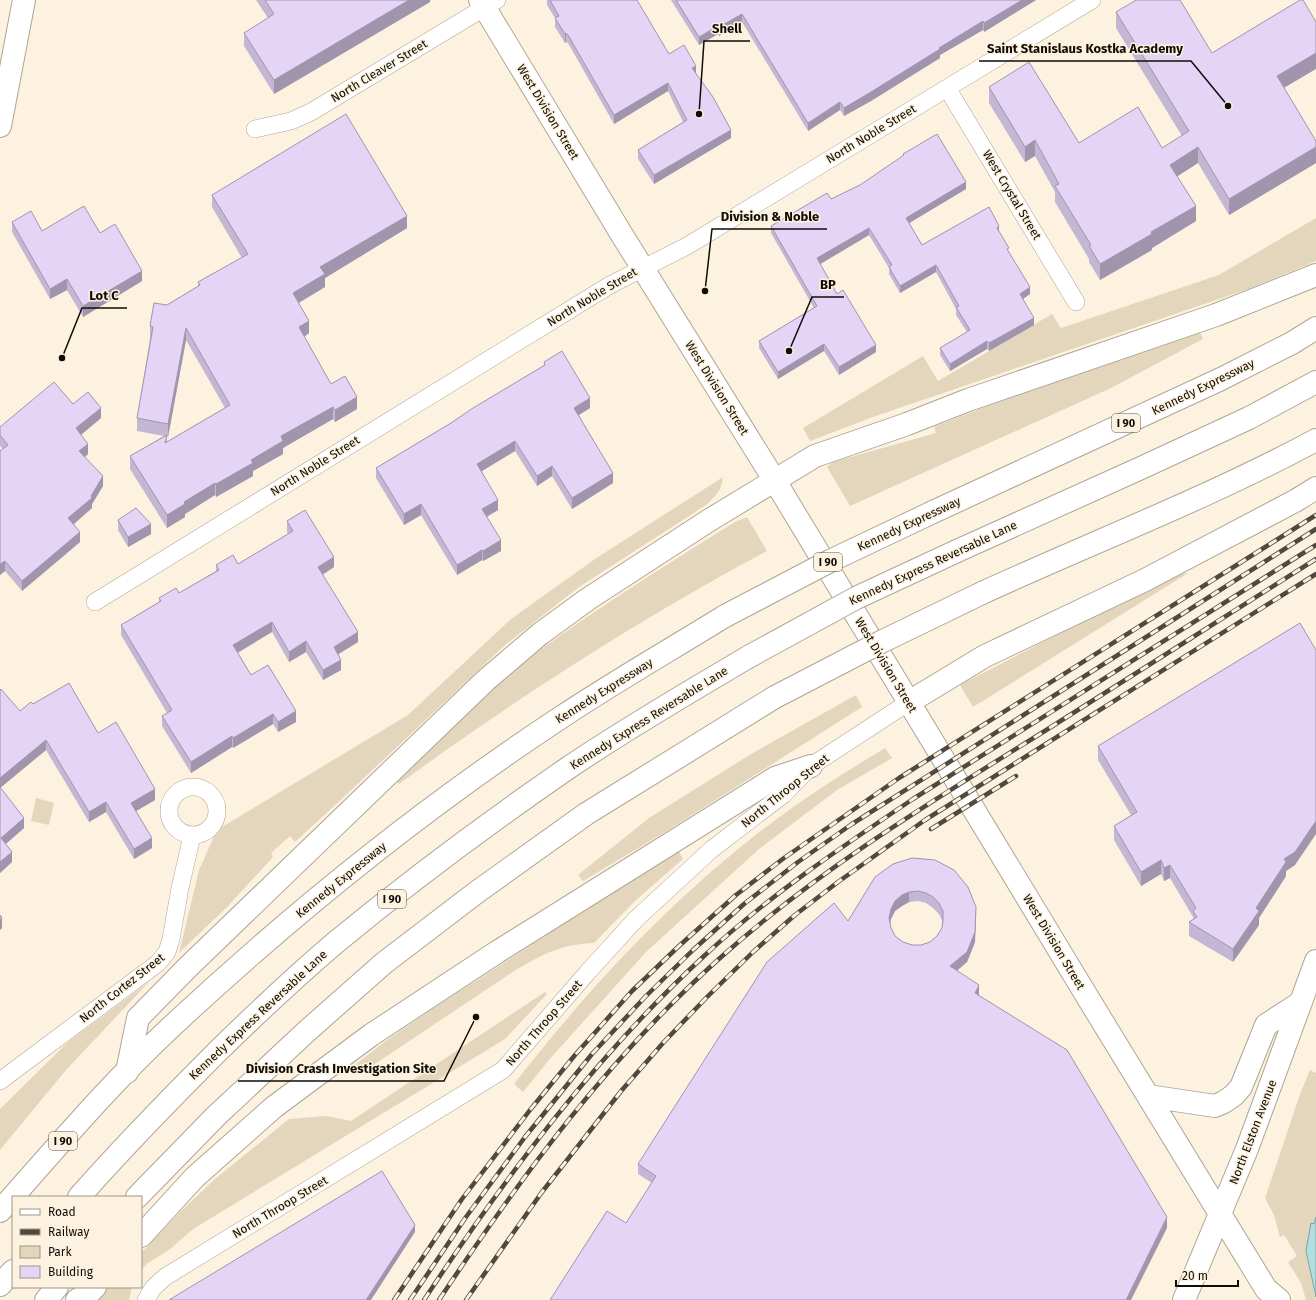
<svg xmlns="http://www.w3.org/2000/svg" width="1316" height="1300" viewBox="0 0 1316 1300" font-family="'Fira Sans',sans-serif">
<rect width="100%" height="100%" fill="#fcf2df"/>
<!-- green -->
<path fill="#e3d6bc" d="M1316 218V261L1251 288 870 418 810 441 803 428 923 356 938 381 1052 314 1061 328 1219 275Z
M1199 330 1203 339 1111 388 850 506 827 467 833 462 936 433 934 427 1061 377Z
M723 477C722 490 715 497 706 505L579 587 505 645 346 795 295 842 290 836 271 853 273 857 227 907 179 953 199 870 217 830 408 715 511 619 595 559Z
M747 517 767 551C638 620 517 698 399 784L394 780C434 742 473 702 515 669 585 615 660 569 735 522Z
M1188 573 973 707 960 685 1175 574Z
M856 695 862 707 665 832 583 881 578 875 649 818 751 754Z
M885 748 892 758 837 790 759 849 646 952 548 1061 523 1092 514 1084C595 980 687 882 796 805 825 785 855 766 885 748Z
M36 798 54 803 49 825 31 821Z
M678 850 683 859 636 900 594 943C559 944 540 956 511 973L363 1072 356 1064 387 1040 437 1006Z
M149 982 66 1070 0 1150V1109L68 1042Z
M545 992 547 994 505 1039 193 1229 169 1250 148 1263 141 1270V1253L179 1213 215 1179 289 1119 327 1116 351 1121Z
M1310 1070 1316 1073V1217L1314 1224 1311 1223 1306 1251 1316 1300H1306L1301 1283 1288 1262 1297 1256 1284 1235 1280 1237 1274 1215 1265 1198 1300 1094Z
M109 1287H132L129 1300H97Z"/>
<!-- water -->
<path fill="#b0dfe2" stroke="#80a0a0" d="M1316 1217V1297L1306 1251 1311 1223 1314 1224Z"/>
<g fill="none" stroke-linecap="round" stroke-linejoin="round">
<!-- street casing -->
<g stroke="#aea594" stroke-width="18">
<path id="street" d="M947 88 1076 302
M255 129 291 121 311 112 497 0
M95 602 610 285 687 246 1092 0
M169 811a24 24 0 1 1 48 0a24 24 0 1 1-48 0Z
M0 1081 138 978 158 963 167 952 171 939 180 888 192 836
M146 1300 153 1288 165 1277 503 1070 587 973 636 919 712 849 784 794 811 766 909 702"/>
</g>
<!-- secondary casing -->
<g stroke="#aea594" stroke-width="24">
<path id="secondary" d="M480 0 622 235 775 481 1088 998 1266 1289 1279 1300
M0 126 24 0
M1148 1096 1215 1106 1224 1102 1234 1095 1241 1087 1266 1025 1300 1003
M1184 1300 1247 1149 1316 961"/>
</g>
<!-- highway casing -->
<g stroke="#aea594" stroke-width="24">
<path id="highway" d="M933 512 1221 379 1292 343 1316 328
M957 551 1141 468 1249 418 1316 382
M982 593C1093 542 1208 498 1316 440
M909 702 985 656 1145 580 1295 501 1316 488
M127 1072 138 1018 188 967 486 680 540 634 588 599 708 521 815 456 907 424 968 400 1216 315 1316 275
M79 1197C124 1146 172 1097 220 1049 257 1013 295 977 335 943 410 881 488 823 568 768 627 728 689 692 750 656
M137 1197 216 1116 307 1031 384 963 477 892 586 814 775 697
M0 1211C56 1148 110 1084 171 1027 292 914 422 809 560 718 614 682 670 650 725 616
M141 1236 195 1177 274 1107 371 1035 497 952 775 778 811 766
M0 1285 13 1271
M46 1300 57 1287
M77 1300 90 1292 95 1287"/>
</g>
<!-- street -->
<use href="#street" stroke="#fff" stroke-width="17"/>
<!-- secondary -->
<use href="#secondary" stroke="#fff" stroke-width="22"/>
<!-- highway -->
<use href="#highway" stroke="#fff" stroke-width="22"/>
<!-- rail casing -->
<g stroke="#4f4a40" stroke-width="4.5">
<path id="rail" d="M931 829 1016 776
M394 1300 462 1199 530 1110 575 1055 632 991 679 946 736 895 784 858 899 778 1316 515
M410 1300 466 1217 525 1137 592 1054 645 997 693 950 744 904 798 862 852 824 1316 529
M424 1300C505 1177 595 1057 703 957 767 897 840 848 913 799L1316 545
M439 1300C520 1178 609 1057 720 958 817 871 929 803 1040 734 1132 676 1224 617 1316 559
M466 1300 542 1192 622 1090 663 1043 706 998 753 952 795 915 838 882 925 820 1316 574"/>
</g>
<!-- rail -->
<use href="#rail" stroke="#fcf2df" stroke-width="3" stroke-dasharray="9" stroke-linecap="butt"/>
<!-- highway-bridge casing -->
<g stroke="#aea594" stroke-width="24" stroke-linecap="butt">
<path id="highway-bridge" d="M725 616 832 560 933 512
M750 656 856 598 957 551
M775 697 883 641 982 593"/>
</g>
<!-- highway-bridge -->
<use href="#highway-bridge" stroke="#fff" stroke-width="22"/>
</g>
<!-- wall -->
<path fill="#c4b7d4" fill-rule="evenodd" d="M256 0H430V2L274 94 244 46V33L268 18Z
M547 0H638L637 1 669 54 696 73 731 138 654 184 638 159V150L683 122 668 91 614 124 568 43 566 42 565 43 555 27V18L547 5Z
M671 0H1036L984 32 983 30 940 55V58L871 101 844 116 840 110 808 131 742 22 719 36 718 34 699 45Z
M1116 12 1212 53 1284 88 1316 141V163L1229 215 1198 163 1177 176 1196 221 1152 248V250L1100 280 1089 262V259L1055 202V192L1035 156 1025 162 989 103V87L1079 143 1162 148 1182 136 1116 28Z
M903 154 966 189 909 223 922 245 999 232 1030 294 1023 299 1034 325 989 351 987 349 950 371 940 355V348L967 332 956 315V309L936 272 900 293 889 274V268L869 235 820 264 837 294 876 352 839 375 824 351 778 379 759 348V341L814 308 771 233V226L831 199 860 185 903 156Z
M212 195 407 228 325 278V287L299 303 309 333 304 337 331 384 357 409 335 422 333 419 283 448V454L253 471V476L216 497 215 495 185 514V517L167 528 130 469V456L164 436 137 431V418L150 339V326L167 305 198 286V282L242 258 212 207ZM186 340 225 408 167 442V436L168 437Z
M12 222 42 231 100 233 142 281 83 317 67 290 50 299 12 232Z
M544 362 590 408 579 415 613 483 572 509 552 476 537 486 515 451 482 471 498 510 487 517 501 551 483 561 482 560 457 575 421 515 404 525 376 478V468L451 423 544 365Z
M73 404 101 418 81 435 88 454 85 457 103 486 92 504V508L74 524 80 542 22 591 5 571 0 575V451L3 449 0 446V427Z
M118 520 151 534 128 547 118 530Z
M287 521 334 567 323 575 358 642 338 654 341 670 323 680 306 652 289 662 272 632 238 653 251 675 296 722 278 732 273 724 233 748 232 747 191 773 162 726V716L167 713 121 635V625L159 602V598L179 593 216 571V565L238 564 288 534 287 532Z
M0 690 20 711 33 704 98 733 155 800 136 811 152 848 134 859 106 812 89 822 46 750 0 788 24 828 6 844 12 862 0 873Z
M1098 746 1295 865 1286 871V876L1259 918V925L1233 962 1189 936V922L1193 920V917L1170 878 1164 881 1161 874 1141 886 1114 840V826L1131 815 1098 760Z
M893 864 976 918 975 942 967 962 957 971 979 995 1167 1228 626 1223 652 1183 638 1174V1164L848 921ZM918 901 926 903 933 908 939 914 943 923 942 928 937 936 930 942 921 945H912L903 942 895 936 891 928 890 923 891 919 895 911 902 906 909 902Z"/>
<!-- shaded-wall -->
<path fill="#a095ad" d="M409 0H430V2L274 94V80Z
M1022 0H1036L984 32V23Z
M742 14V22L719 36V27Z
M983 21V30L940 55V58L871 101 844 116V108L939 48Z
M718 26V34L699 45V37Z
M566 33V42L565 43V34Z
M1316 53V69L1277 92V76Z
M696 66V75L692 68Z
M668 83V91L614 124V115Z
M840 102V110L808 131V123Z
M731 130V138L654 184V175Z
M1035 140V156L1025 162V147Z
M1198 147V163L1170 181V165Z
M1316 147V163L1229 215V199Z
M966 182V189L906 225V218Z
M1196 206V221L1152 248V250L1100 280V264L1151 232Z
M407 216V228L325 278V287L293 306V293L320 267Z
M999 226V233L997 228Z
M869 228V235L817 266V258Z
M936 265V272L900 293V286Z
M142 271V281L83 317V306Z
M67 279V290L50 299V289Z
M1030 287V294L1020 301V294Z
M1034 318V325L989 351V343Z
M309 321V333L299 340V327Z
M186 328V340L168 437V424Z
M987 341V349L950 371V364Z
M824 344V351L778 379V372Z
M876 345V352L839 375V367Z
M357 397V409L335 422V410Z
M590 398V408L574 418V408Z
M333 407V419L283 448V454L253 471V476L216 497V484L251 460 281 436Z
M101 408V418L76 439V428Z
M515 441V451L477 474V464Z
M88 444V454L79 462V451Z
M552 466V476L537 486V476Z
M613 473V483L572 509V498Z
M103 476V486L92 504V508L68 529V518L91 496Z
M215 483V495L185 514V517L167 528V515L184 502Z
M498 500V510L482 519V509Z
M421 504V515L404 525V514Z
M151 524V534L128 547V537Z
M80 532V542L22 591V581Z
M501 540V551L483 561V551Z
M482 550V560L457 575V565Z
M334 557V567L318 577V567Z
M5 561V571L0 575V564Z
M272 622V632L233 655V645Z
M358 632V642L334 657V647Z
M306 641V652L289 662V652Z
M341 660V670L323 680V670Z
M296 711V722L278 732V722Z
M273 714V724L233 748V738Z
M232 736V747L191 773V762Z
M46 740V750L0 788V778Z
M155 789V800L131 814V803Z
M106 802V812L89 822V812Z
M24 818V828L1 848V838Z
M1316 821V834L1295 865 1286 871V876L1259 918V925L1233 962V949L1284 859Z
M152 838V848L134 859V849Z
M12 852V862L0 873V862Z
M1161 860V874L1141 886V872Z
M1170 865V878L1164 881V868Z
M909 892V902L902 906 895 911 891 919 889 929V918L891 909 895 901 902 895Z
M976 907 975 942 967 962 950 976V966Z
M2 918V928L0 930V920Z
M979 985V996L975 993Z
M1167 1217V1228L1131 1300H1126Z
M415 1225V1232L371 1300H366Z"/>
<!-- building -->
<path fill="#e4d5f7" stroke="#a095ad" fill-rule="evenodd" d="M265 0H409L274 80 244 33 274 14Z
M550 0H637L669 54 684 45 696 66 692 68 713 97 731 130 654 175 638 150 687 120 668 83 614 115 568 35 566 33 565 34 555 18 559 16Z
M676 0H1022L984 23 983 21 939 48 940 49 871 92 844 108 840 102 808 123 742 14 719 27 718 26 699 37Z
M1136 0H1180L1212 53 1300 0H1303L1316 22V53L1277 76 1316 141V147L1229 199 1198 147 1170 165 1196 206 1151 232 1152 234 1100 264 1089 246 1091 245 1055 186 1059 184 1035 140 1025 147 989 87 1029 62 1079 143 1138 107 1162 148 1189 131 1116 12Z
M346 114 407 216 320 267 325 274 293 293 309 321 299 327 331 384 345 376 357 397 335 410 333 407 281 436 283 441 251 460 253 463 216 484 215 483 184 502 185 504 167 515 130 456 167 435 165 443 230 405 186 328 168 424 137 418 153 327 150 326 154 303 167 305 200 285 198 282 248 254 212 195Z
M937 134 966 182 906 218 922 245 989 207 999 226 997 228 1009 248 1007 249 1030 287 1020 294 1034 318 989 343 987 341 950 364 940 348 970 330 956 307 959 306 936 265 900 286 889 267 892 265 869 228 817 258 837 294 843 290 876 345 839 367 824 344 778 372 759 341 817 306 771 226 827 193 831 199 860 185 904 155 903 154Z
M84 206 100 233 115 224 142 271 83 306 67 279 50 289 12 222 31 211 42 231Z
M562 351 590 398 574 408 613 473 572 498 552 466 537 476 515 441 477 464 498 500 482 509 501 540 483 551 482 550 457 565 421 504 404 514 376 468 451 423 473 408 545 365 544 362Z
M54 382 73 404 88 392 101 408 76 428 88 444 79 451 103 476 91 496 92 498 68 518 80 532 22 581 5 561 0 564V451L8 445 0 435V427Z
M136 508 151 524 128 537 118 520Z
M305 510 334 557 318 567 358 632 334 647 341 660 323 670 306 641 289 652 272 622 233 645 251 675 268 665 296 711 278 722 273 714 233 738 232 736 191 762 162 716 172 710 121 625 161 601 159 598 176 588 179 593 219 570 216 565 233 555 238 564 293 531 287 521Z
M1300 623 1316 650V821L1295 852 1284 859 1286 862 1256 908 1259 911 1233 949 1189 922 1197 917 1193 911 1196 908 1170 865 1164 868 1161 860 1141 872 1114 826 1137 812 1098 746Z
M69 683 98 733 116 722 155 789 131 803 152 838 134 849 106 802 89 812 46 740 0 778V690L1 689 20 711 31 702 33 704Z
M0 787 24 818 1 838 12 852 0 862Z
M912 858 935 860 954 870 968 887 976 907 975 932 967 952 950 966 979 985 975 993 1067 1050 1167 1217 1126 1300H550L607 1211 626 1223 656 1176 638 1164 767 962 834 903 848 921 875 877 893 864ZM918 891 926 893 933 897 939 903 943 911V920L942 928 937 936 930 942 921 945H912L903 942 895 936 891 928 889 918 891 909 895 901 902 895 909 892Z
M0 915 2 918 0 920Z
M382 1171 415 1225 366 1300H169Z"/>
<g text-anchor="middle" stroke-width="3" stroke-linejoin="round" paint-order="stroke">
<!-- shield labels -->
<g fill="#fcf2df" stroke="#565147" stroke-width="1">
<rect x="1112" y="414" width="28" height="18" rx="3"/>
<rect x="814" y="553" width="28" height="18" rx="3"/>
<rect x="378" y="890" width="28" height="18" rx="3"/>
<rect x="49" y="1132" width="28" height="18" rx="3"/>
</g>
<g font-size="11" font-weight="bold" fill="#0f0c06">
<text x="1126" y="427">I 90</text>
<text x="828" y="566">I 90</text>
<text x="392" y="903">I 90</text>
<text x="63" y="1145">I 90</text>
</g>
<!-- street labels -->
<g font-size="12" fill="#0f0c06" stroke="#fcf2df">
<text transform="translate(379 71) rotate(-31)" y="4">North Cleaver Street</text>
<text transform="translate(548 112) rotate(59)" y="4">West Division Street</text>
<text transform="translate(871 134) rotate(-31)" y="4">North Noble Street</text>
<text transform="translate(1012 195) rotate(59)" y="4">West Crystal Street</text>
<text transform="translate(592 297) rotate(-31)" y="4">North Noble Street</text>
<text transform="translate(1203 387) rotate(-26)" y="4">Kennedy Expressway</text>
<text transform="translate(717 388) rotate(58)" y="4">West Division Street</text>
<text transform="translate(315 466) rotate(-32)" y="4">North Noble Street</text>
<text transform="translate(909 524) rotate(-25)" y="4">Kennedy Expressway</text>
<text transform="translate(933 563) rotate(-25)" y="4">Kennedy Express Reversable Lane</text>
<text transform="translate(886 665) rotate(59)" y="4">West Division Street</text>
<text transform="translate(604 691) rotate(-32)" y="4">Kennedy Expressway</text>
<text transform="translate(649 718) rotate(-32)" y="4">Kennedy Express Reversable Lane</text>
<text transform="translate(785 791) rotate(-39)" y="4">North Throop Street</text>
<text transform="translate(341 880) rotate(-39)" y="4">Kennedy Expressway</text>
<text transform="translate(1054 942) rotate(59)" y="4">West Division Street</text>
<text transform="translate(122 988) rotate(-38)" y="4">North Cortez Street</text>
<text transform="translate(258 1015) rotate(-43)" y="4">Kennedy Express Reversable Lane</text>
<text transform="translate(544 1023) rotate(-49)" y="4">North Throop Street</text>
<text transform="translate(1253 1132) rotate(-69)" y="4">North Elston Avenue</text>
<text transform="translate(280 1207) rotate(-31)" y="4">North Throop Street</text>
</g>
</g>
<!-- callouts -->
<path fill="none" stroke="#0f0c06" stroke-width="1.5" d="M699 114L704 41H750M1228 106L1191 61H979M705 291L712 229H827M789 351L812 297H844M62 358L82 308H127M476 1017L444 1081H238"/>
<g fill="#0f0c06" stroke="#fcf2df" stroke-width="1.5">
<circle cx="699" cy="114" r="4"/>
<circle cx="1228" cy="106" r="4"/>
<circle cx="705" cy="291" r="4"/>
<circle cx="789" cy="351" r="4"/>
<circle cx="62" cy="358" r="4"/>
<circle cx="476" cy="1017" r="4"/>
</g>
<g font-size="13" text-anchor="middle" font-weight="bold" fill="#0f0c06" stroke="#fcf2df" stroke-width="3" stroke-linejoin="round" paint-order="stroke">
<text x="727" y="33">Shell</text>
<text x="1085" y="53">Saint Stanislaus Kostka Academy</text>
<text x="770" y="221">Division &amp; Noble</text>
<text x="828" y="289">BP</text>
<text x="104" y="300">Lot C</text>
<text x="341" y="1073">Division Crash Investigation Site</text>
</g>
<!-- legend -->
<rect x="12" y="1196" width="130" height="92" fill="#fcf2df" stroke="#9d9688"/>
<rect x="20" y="1209" width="20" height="6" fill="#ffffff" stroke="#9d9688"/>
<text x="48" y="1216" font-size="12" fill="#0f0c06">Road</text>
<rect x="20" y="1229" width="20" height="6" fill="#4f4a40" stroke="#9d9688"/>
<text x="48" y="1236" font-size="12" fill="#0f0c06">Railway</text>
<rect x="20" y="1246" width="20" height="12" fill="#e3d6bc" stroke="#9d9688"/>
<text x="48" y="1256" font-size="12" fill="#0f0c06">Park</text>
<rect x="20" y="1266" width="20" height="12" fill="#e4d5f7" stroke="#9d9688"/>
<text x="48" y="1276" font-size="12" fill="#0f0c06">Building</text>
<!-- scale -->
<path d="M1176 1280v6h62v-6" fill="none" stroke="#0f0c06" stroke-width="2"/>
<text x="1182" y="1280" font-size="12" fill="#0f0c06" stroke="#fcf2df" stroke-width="3" paint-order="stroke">20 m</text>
</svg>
